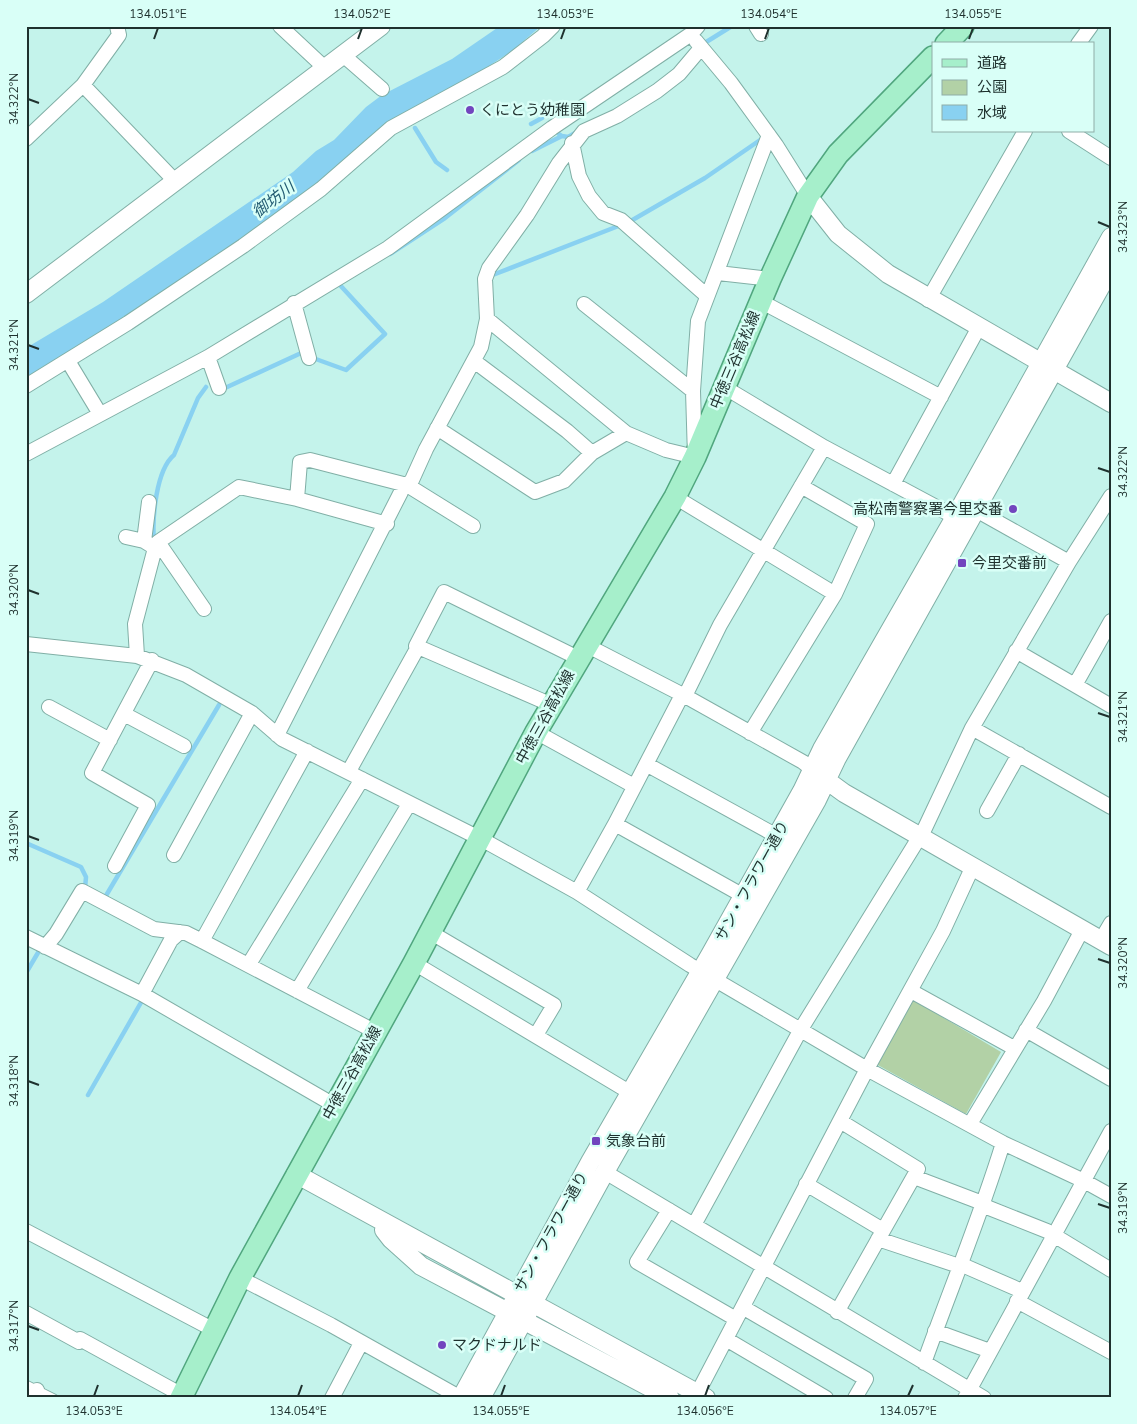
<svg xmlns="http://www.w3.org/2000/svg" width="1137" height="1424" viewBox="0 0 1137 1424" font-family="'Nunito Sans','Noto Sans JP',sans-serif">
<rect width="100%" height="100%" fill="#c4f3eb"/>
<!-- green -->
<path fill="#b2d1a6" d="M912 999 1001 1052 966 1114 876 1064Z"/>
<!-- water -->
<path fill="#89d1f1" d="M500 26H541L512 51 466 81 293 207 26 380V348L103 302 293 172 316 151 334 140 366 107 382 95 452 59Z"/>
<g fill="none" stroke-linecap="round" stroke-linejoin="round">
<!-- stream -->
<path stroke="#89d1f1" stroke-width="4.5" d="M703 44 732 26
M531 124 542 118
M415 128 436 162 447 170
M562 136 568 137 577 132
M532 151 562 136 559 134
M629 222 705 178 763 138
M390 254 445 218 519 160
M490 276 621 225
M313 358 346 370 385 334 339 284 340 283
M225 388 299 354
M154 541C152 518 156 470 174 455L198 398 206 387
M26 843 81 867 86 877 85 889
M104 899 219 705
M26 973 39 951
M88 1095 143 999"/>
<!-- service casing -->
<g stroke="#81afa6" stroke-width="9">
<path id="service" d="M26 1384 54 1398"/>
</g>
<!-- minor casing -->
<g stroke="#81afa6" stroke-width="16">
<path id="minor" d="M117 26 119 35 83 85 176 182
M280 26 326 69
M756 26 761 34
M696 41 731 83 776 145 808 196
M1078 44 1091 26
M343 55 382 89
M1069 131 1111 158
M26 139 83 85
M572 143 579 176 589 196 603 213 621 220 707 296
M718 273 770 279
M928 300 1025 131
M760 301 941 397
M294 303 309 358
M584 304 693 391
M487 319 626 433 666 450 695 457 693 391 698 321 769 135
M208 357 219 388
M68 361 100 414
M474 361 567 431 592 453
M26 386 128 323 243 246 321 189 391 128 503 67 543 36 553 26
M724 387 824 447 955 517
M437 428 535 492 564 481 592 453 626 433
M26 454 208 357 388 248 552 128 691 34 698 26
M893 484 979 327
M675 497 835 594
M297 499 300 462 310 460 407 485 473 526
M976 510 1069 562
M126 537 144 541 152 546
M144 541 149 502
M158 542 204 609
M26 644 137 656 186 675 252 713 282 739 483 840 577 892 690 965 867 1069 1003 1143 1084 1181 1111 1196
M586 645 685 696 803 762 813 770
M1016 651 1111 706
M137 656 135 624 155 548 158 542 239 487 297 499 387 524
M1075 685 1111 621
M685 696 720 625 824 447
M552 705 416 646 444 592 578 658
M49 707 110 740
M124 714 184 746
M972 728 1111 807
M536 732 634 786
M750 733 835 594 867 524 801 486
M277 735 402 490 412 480 426 449 481 347 487 319 485 279 489 268 527 215 559 163 584 131 617 116 657 91 679 74 701 48
M646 764 777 836
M349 771 418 647
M987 811 1019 754
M615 824 742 895
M174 855 252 713
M115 866 148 805 92 773 152 660
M577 892 615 824 682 695
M430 932 554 1005 536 1035
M26 937 142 994 334 1105
M1101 940 1111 923
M202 941 307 751
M45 947 56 934 82 891 154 929 186 933 202 941 374 1031
M414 963 631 1093
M249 964 362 779
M297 991 409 804
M911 991 1014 1048
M142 994 171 940 180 932
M1026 1030 1111 1079
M970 1124 1044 1001 1082 930
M605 1172 984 1398
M914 1177 985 1204
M806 1184 883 1230
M984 1206 1047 1231 1111 1270
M669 1210 637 1262 736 1319
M694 1225 801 1029 925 828 972 728 1069 562 1111 496
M26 1231 214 1330
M878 1239 959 1266
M960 1264 1022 1291
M240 1278 331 1325 461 1398
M1017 1301 1111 1352
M744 1308 866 1379 855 1398
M837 1312 918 1169 840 1121
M26 1313 79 1342
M935 1331 990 1351
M80 1339 182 1395
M726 1339 826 1398
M924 1363C950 1290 980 1218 1003 1143
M33 1398 37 1390
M332 1398 361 1343
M695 1398 867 1069 943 931 973 866
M965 1398 1111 1131"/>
</g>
<!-- tertiary casing -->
<g stroke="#81afa6" stroke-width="20">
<path id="tertiary" d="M808 196 838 234 888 274 1111 403
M26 294 381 26
M818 774 844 793 1111 946
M296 1174 706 1398
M384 1230 391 1239 421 1266 670 1398
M461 1398 590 1162 710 955 802 791 822 749 955 517 1111 237
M481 1398 605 1172 817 800 837 758 1111 268"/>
</g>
<!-- primary casing -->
<g stroke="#50a67e" stroke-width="24">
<path id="primary" d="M946 44 963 26
M181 1398 240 1278 414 963 536 732 675 497 695 457 770 279 808 196 838 154 933 57"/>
</g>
<!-- service -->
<use href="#service" stroke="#fff" stroke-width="7"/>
<!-- minor -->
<use href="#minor" stroke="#fff" stroke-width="14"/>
<!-- tertiary -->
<use href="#tertiary" stroke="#fff" stroke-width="18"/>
<!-- primary -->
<use href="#primary" stroke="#a6efcb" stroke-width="21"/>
</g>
<!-- ticks -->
<path fill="none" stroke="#1f312e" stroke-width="2" d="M154 39 158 28M358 39 362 28M561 39 565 28M765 39 769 28M969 39 973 28M28 99 39 103M1098 222 1110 227M28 345 39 349M1098 468 1110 472M28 590 39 594M1098 713 1110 717M28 836 39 840M1098 959 1110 963M28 1081 39 1085M1098 1204 1110 1208M28 1326 39 1330M94 1396 98 1385M298 1396 302 1385M501 1396 505 1385M705 1396 709 1385M908 1396 913 1385"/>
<!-- markers -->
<g fill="#7245be" stroke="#d9fff7" stroke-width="2">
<circle cx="470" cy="110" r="5"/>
<circle cx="1013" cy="509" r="5"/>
<rect x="957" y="558" width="10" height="10" rx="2.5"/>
<rect x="591" y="1136" width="10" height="10" rx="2.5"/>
<circle cx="442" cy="1345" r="5"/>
</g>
<g text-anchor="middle" stroke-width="5" stroke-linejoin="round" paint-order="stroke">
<!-- poi labels -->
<g font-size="15" fill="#1f312e" stroke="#d9fff7" text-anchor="start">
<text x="480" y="115">くにとう幼稚園</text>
<text x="1003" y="514" text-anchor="end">高松南警察署今里交番</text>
<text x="972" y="568">今里交番前</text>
<text x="606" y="1146">気象台前</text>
<text x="452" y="1350">マクドナルド</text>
</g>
<!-- street labels -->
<g font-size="15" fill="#1f312e" stroke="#d9fff7">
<text transform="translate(735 360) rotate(-67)" y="5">中徳三谷高松線</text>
<text transform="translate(545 717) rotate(-61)" y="5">中徳三谷高松線</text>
<text transform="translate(752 881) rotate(-61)" y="5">サン・フラワー通り</text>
<text transform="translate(352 1073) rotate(-61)" y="5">中徳三谷高松線</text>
<text transform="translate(551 1232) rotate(-61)" y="5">サン・フラワー通り</text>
</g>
<!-- water labels -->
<g font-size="16" font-style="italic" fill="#235b72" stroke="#d9fff7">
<text transform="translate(273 199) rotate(-38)" y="6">御坊川</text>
</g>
</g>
<!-- border -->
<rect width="1137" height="1424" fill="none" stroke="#d9fff7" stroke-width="55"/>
<!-- legend -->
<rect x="932" y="42" width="162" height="90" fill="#d9fff7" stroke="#8fada7"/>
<rect x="942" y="59" width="25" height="8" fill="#a6efcb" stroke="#8fada7"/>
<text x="977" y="68" font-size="15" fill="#1f312e">道路</text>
<rect x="942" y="80" width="25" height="15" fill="#b2d1a6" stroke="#8fada7"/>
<text x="977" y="92" font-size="15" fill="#1f312e">公園</text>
<rect x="942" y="105" width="25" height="15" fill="#89d1f1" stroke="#8fada7"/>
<text x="977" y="118" font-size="15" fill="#1f312e">水域</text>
<rect x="28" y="28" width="1082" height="1368" fill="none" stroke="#1f312e" stroke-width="2"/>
<g font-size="12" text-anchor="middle" fill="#1f312e">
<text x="158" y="18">134.051°E</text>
<text x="362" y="18">134.052°E</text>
<text x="565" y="18">134.053°E</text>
<text x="769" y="18">134.054°E</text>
<text x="973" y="18">134.055°E</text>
<text transform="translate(14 99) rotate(-90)" y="4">34.322°N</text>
<text transform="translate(1123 227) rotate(-90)" y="4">34.323°N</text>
<text transform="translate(14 345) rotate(-90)" y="4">34.321°N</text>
<text transform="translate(1123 472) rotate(-90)" y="4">34.322°N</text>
<text transform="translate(14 590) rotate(-90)" y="4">34.320°N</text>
<text transform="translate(1123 717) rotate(-90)" y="4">34.321°N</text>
<text transform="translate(14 836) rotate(-90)" y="4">34.319°N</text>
<text transform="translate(1123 963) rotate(-90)" y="4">34.320°N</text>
<text transform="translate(14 1081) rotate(-90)" y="4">34.318°N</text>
<text transform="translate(1123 1208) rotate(-90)" y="4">34.319°N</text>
<text transform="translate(14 1326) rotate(-90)" y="4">34.317°N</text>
<text x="94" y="1415">134.053°E</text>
<text x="298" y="1415">134.054°E</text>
<text x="501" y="1415">134.055°E</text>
<text x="705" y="1415">134.056°E</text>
<text x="908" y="1415">134.057°E</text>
</g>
</svg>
